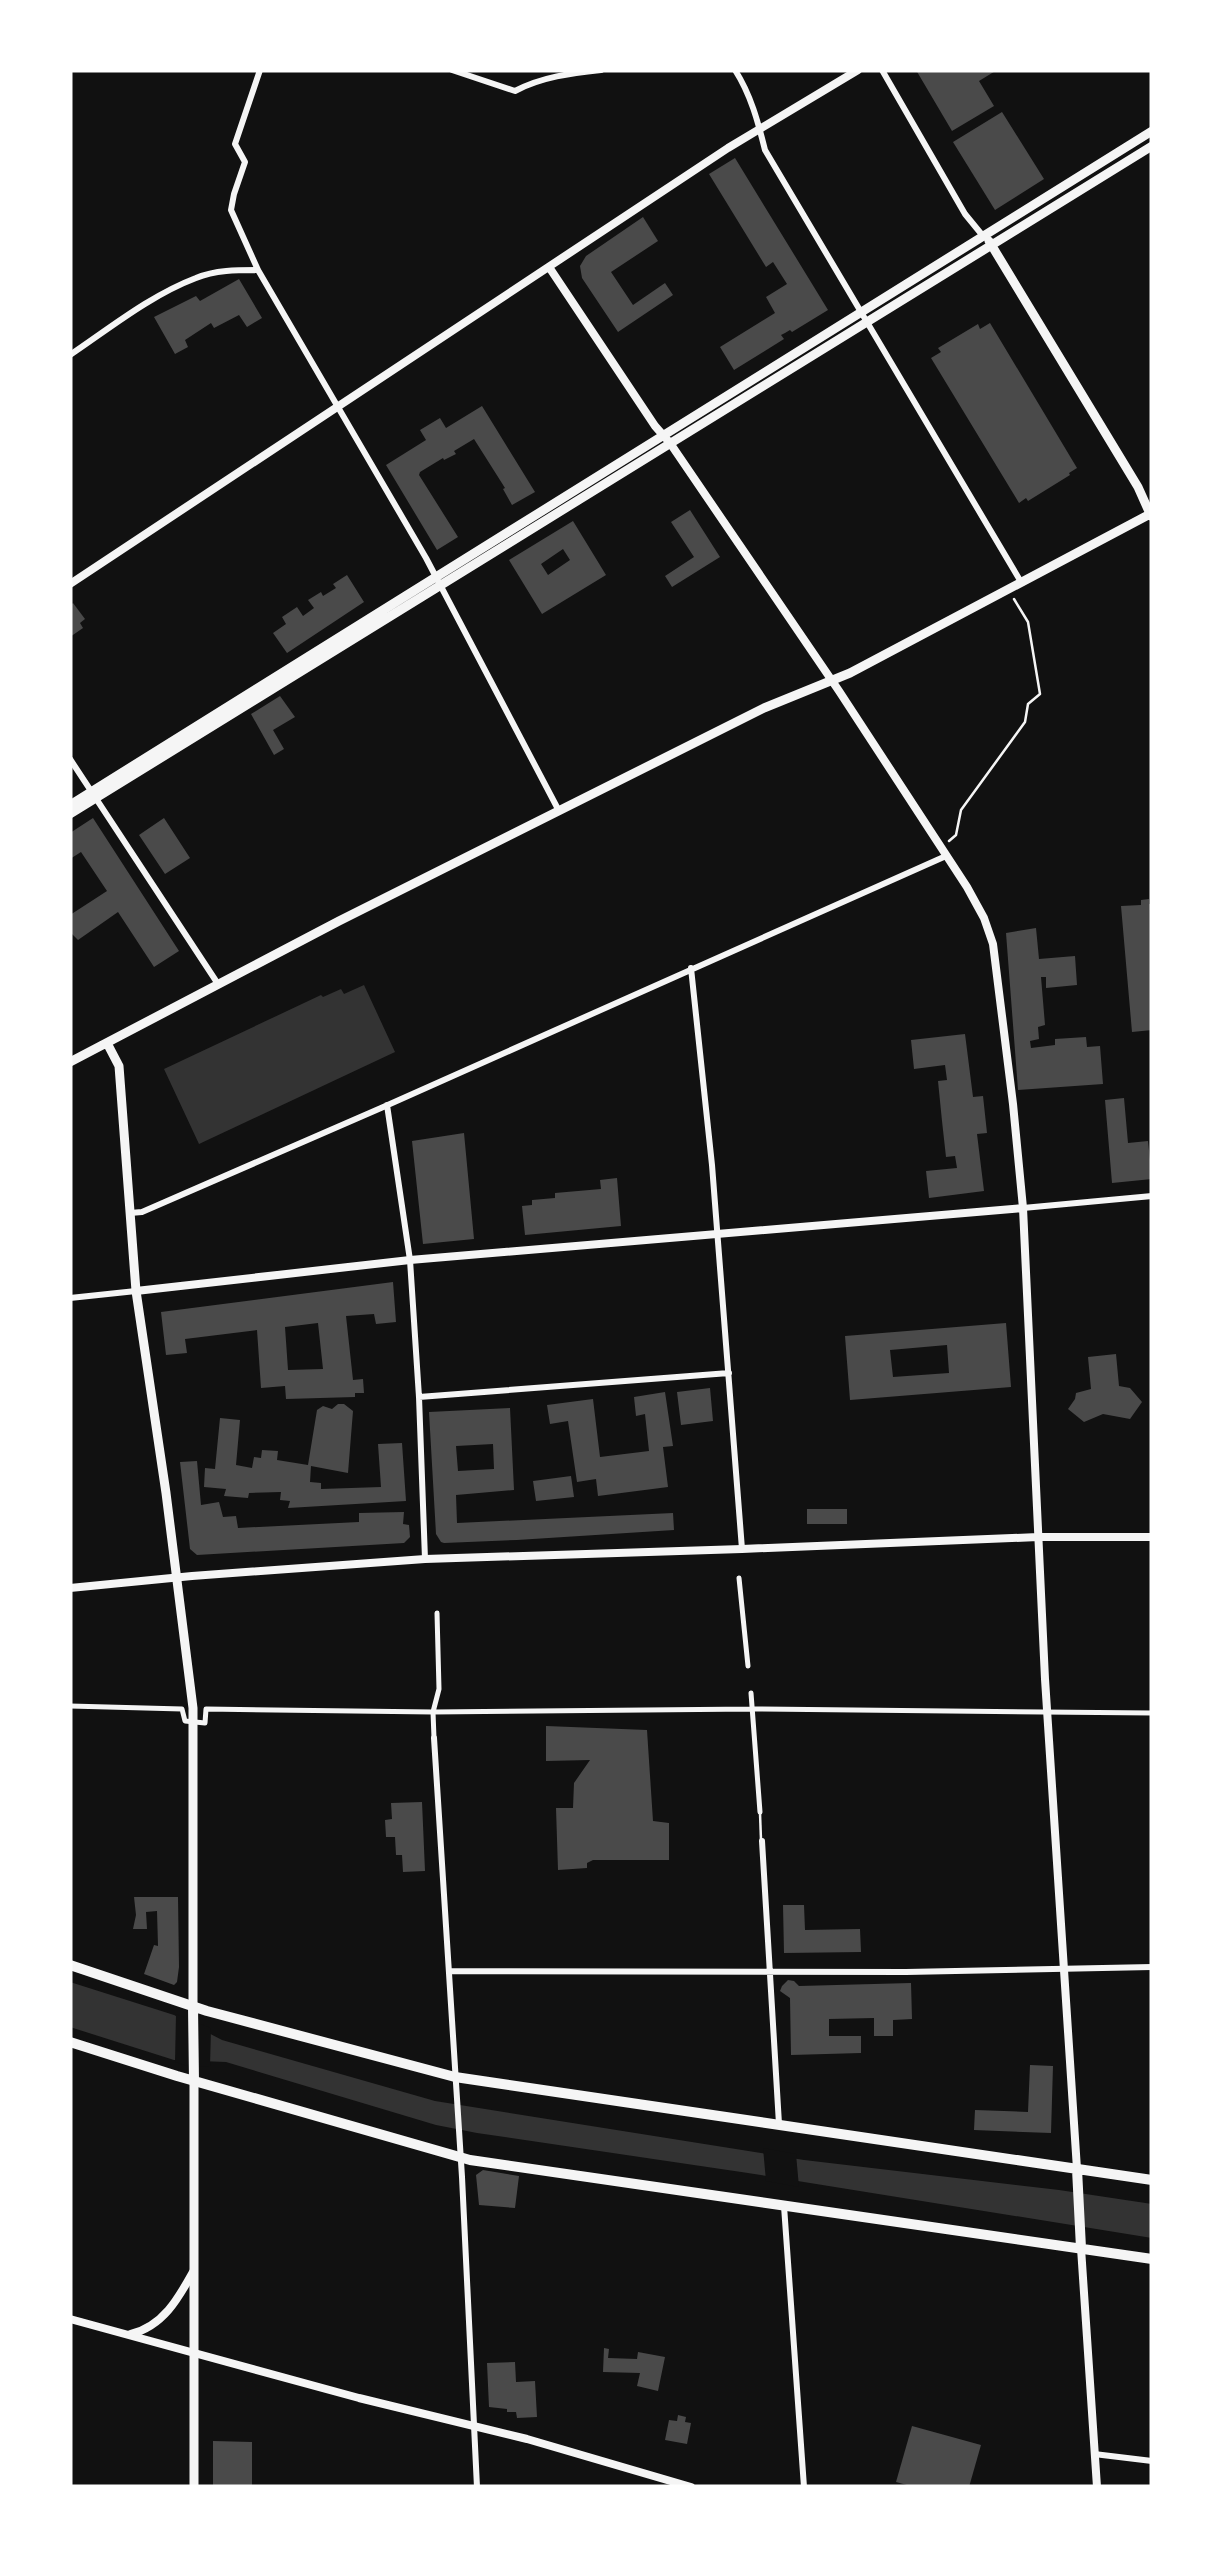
<svg xmlns="http://www.w3.org/2000/svg" width="1222" height="2557" viewBox="0 0 1222 2557" font-family="'Open Sans',sans-serif">
<rect width="100%" height="100%" fill="#111"/>
<!-- water -->
<path fill="#333" d="M364 985 395 1052 199 1144 164 1069 321 995 323 997 341 989 344 994Z
M70 1982 174 2015 222 2040 435 2101 804 2160 1059 2190 1152 2204V2238L748 2173 477 2133 436 2125 226 2062 174 2060 70 2027Z"/>
<!-- pier -->
<path fill="#111" d="M176 2014 211 2028 210 2067 188 2066 175 2062Z
M763 2148 796 2154 799 2187 766 2181Z"/>
<!-- building -->
<path fill="#4a4a4a" fill-rule="evenodd" d="M916 70H997L979 81 994 106 952 131Z
M1002 112 1044 179 995 210 953 142Z
M735 158 828 310 792 332 790 330 785 333 781 335 784 339 734 370 720 347 775 313 766 297 787 284 773 262 766 267 709 174Z
M643 217 658 241 611 272 633 305 665 283 673 295 618 332 582 278 580 266 586 256Z
M239 279 262 318 247 327 239 315 214 328 211 323 185 340 188 347 175 354 154 317 196 296 200 301Z
M990 323 1077 468 1069 473 1070 475 1028 501 1026 498 1019 503 931 358 941 352 938 348 978 324 980 329Z
M482 406 535 492 512 505 503 489 505 488 474 439 454 451 456 454 444 460 443 458 420 472 419 475 458 537 437 550 386 465 426 440 420 430 440 418 446 428Z
M690 510 720 557 672 587 665 576 694 557 671 522Z
M573 521 606 575 542 614 509 560ZM563 549 570 560 548 575 541 564Z
M347 575 364 602 287 653 273 633 286 624 282 617 297 607 303 616 314 608 308 600 321 592 323 596 336 588 333 584Z
M73 603 85 619 80 623 83 628 70 637V606Z
M280 696 295 717 273 730 284 749 274 755 251 714Z
M93 818 179 951 154 967 118 912 78 940 70 932V915L107 891 81 852 70 859V833Z
M164 818 190 858 165 874 139 835Z
M1149 899V904H1152V1030L1132 1032 1121 906 1141 905V900Z
M1036 928 1039 959 1075 956 1077 985 1046 988V977H1041L1045 1025 1038 1027 1039 1039 1030 1041 1031 1048 1055 1045V1039L1086 1037 1087 1047 1100 1046 1103 1084 1018 1090 1006 933Z
M965 1034 973 1097 983 1096 987 1133 977 1134 984 1191 929 1198 926 1171 957 1168 955 1156 946 1157 942 1121 938 1081 947 1080 945 1065 914 1069 911 1040Z
M1124 1098 1128 1143 1148 1141 1152 1179 1112 1183 1105 1100Z
M464 1133 474 1239 423 1244 412 1141Z
M617 1178 621 1226 525 1235 522 1206 532 1205V1200L555 1198V1193L601 1189 600 1180Z
M393 1282 396 1322 376 1324 374 1314 346 1316 353 1380 363 1379 364 1393H355V1397L286 1399 285 1386 261 1388 257 1330 185 1339 187 1353 166 1355 161 1312ZM318 1323 323 1369 288 1370 285 1327Z
M1006 1323 1011 1387 850 1400 845 1336ZM947 1345 949 1373 893 1377 890 1350Z
M1116 1354 1119 1386 1130 1388 1142 1402 1130 1419 1103 1414 1084 1422 1068 1409 1075 1399 1076 1393 1091 1389 1088 1357Z
M710 1388 713 1421 681 1425 677 1392Z
M665 1392 673 1446 663 1447 668 1487 598 1496 596 1479 577 1482 568 1421 550 1424 547 1405 593 1399 600 1457 649 1451 645 1414 636 1416 634 1397Z
M338 1404H344L353 1411 348 1473 311 1466 310 1482 321 1483V1489L381 1487 378 1444 402 1443 406 1501 288 1508 290 1501 280 1500 281 1492 249 1493 248 1498 224 1496 226 1489 204 1487 205 1468 215 1469 220 1418 240 1420 236 1465 252 1468 254 1457 261 1458 262 1450 278 1451 277 1460 308 1465 317 1410 323 1406 332 1409Z
M510 1408 514 1490 456 1495 457 1523 673 1513 674 1530 517 1540 444 1543 441 1542 436 1534 429 1412ZM493 1444 494 1469 458 1471 456 1446Z
M197 1461 201 1505 219 1502 223 1517 236 1516 238 1528 359 1522V1513L404 1512 403 1524 409 1525 410 1537 404 1543 197 1555 190 1549 180 1462Z
M571 1476 574 1497 536 1501 533 1481Z
M807 1509H847V1524H807Z
M546 1726 647 1730 653 1821 669 1823V1860H593L587 1863V1868L558 1870 556 1808H573L574 1783 590 1760 546 1761Z
M422 1802 425 1871 403 1872 402 1855H396L395 1837H386L385 1820 392 1819 391 1803Z
M134 1897H178L179 1967 177 1982 174 1985 144 1974 154 1945 158 1946 157 1911 146 1912 147 1929H133L136 1915Z
M783 1905H804L805 1930 860 1929 861 1952 784 1953Z
M788 1980 794 1981 799 1986 911 1983 912 2019 893 2020V2036H874V2018L829 2019V2036H861V2053L791 2055 790 1998 780 1991 782 1986Z
M1030 2065 1053 2066 1051 2133 974 2130 975 2110 1028 2112Z
M483 2170 519 2176 515 2208 479 2205 476 2175Z
M604 2348 609 2349 608 2358 637 2359 638 2352 665 2357 658 2391 637 2386 640 2373 603 2372Z
M515 2362 516 2382 535 2381 537 2417 517 2418 516 2412H507V2409L489 2407 487 2363Z
M678 2415 686 2417 685 2422 691 2423 687 2444 665 2440 669 2420 677 2421Z
M912 2426 981 2445 969 2487H914L896 2482Z
M213 2441 252 2442V2487H213Z"/>
<g fill="none" stroke-linecap="round" stroke-linejoin="round">
<!-- path -->
<path stroke="#f5f5f5" stroke-width="2.5" d="M949 841 956 835 961 810 1025 722 1028 704 1040 694 1028 622 1014 599"/>
<!-- service -->
<path stroke="#f5f5f5" stroke-width="2.5" d="M760 1813 761 1840"/>
<!-- pedestrian -->
<path stroke="#f5f5f5" stroke-width="5" d="M739 1578 748 1666
M751 1693 760 1812
M70 1706 182 1709 185 1721 205 1723 206 1709 433 1712 753 1709 1152 1713
M434 1738 433 1712 439 1689 437 1613"/>
<!-- minor -->
<path stroke="#f5f5f5" stroke-width="6" d="M260 70 235 144 245 162 234 194 231 210 258 270 426 558 559 811
M452 70 515 91C541 77 572 73 601 70
M735 70C751 95 758 122 765 150L1021 582
M882 70 965 214 983 236
M70 355C110 328 151 295 196 278 215 270 237 270 258 270
M70 759 218 984
M691 968 712 1165 742 1549
M387 1105 410 1260 419 1397 425 1559
M1023 1208 1152 1196
M130 1213 142 1212 381 1108 946 856
M70 1298 136 1291
M419 1397 729 1373
M434 1738 462 2177 477 2487
M762 1841 779 2124
M449 1971 906 1972 1152 1967
M784 2206 804 2487
M1094 2454 1152 2461"/>
<!-- tertiary -->
<path stroke="#f5f5f5" stroke-width="8" d="M549 267 655 426 670 443 839 691 967 887 984 918 993 944 1013 1104 1023 1208 1045 1679 1077 2169
M70 584 728 148 858 70
M136 1291 410 1260 1023 1208
M70 1588 192 1576 425 1559 742 1549 1038 1537H1152
M1081 2248 1097 2487
M70 2319 359 2398 527 2439 691 2487
M131 2334C163 2326 178 2299 193 2272"/>
<!-- secondary -->
<path stroke="#f5f5f5" stroke-width="9" d="M989 241 1138 487 1151 516
M70 805 1152 131
M70 814 1152 146
M107 1043 119 1066 136 1291 166 1493 193 1708V2006
M70 1062 339 921 764 708 850 673 1152 513
M194 2487V2081"/>
<!-- primary -->
<path stroke="#f5f5f5" stroke-width="10" d="M70 1965 207 2011 455 2077 1152 2180
M193 2006 194 2081
M70 2042 177 2076 470 2160 1152 2259
M1077 2169 1081 2248"/>
</g>
<!-- border -->
<rect width="1222" height="2557" fill="none" stroke="#ffffff" stroke-width="145"/>
</svg>
